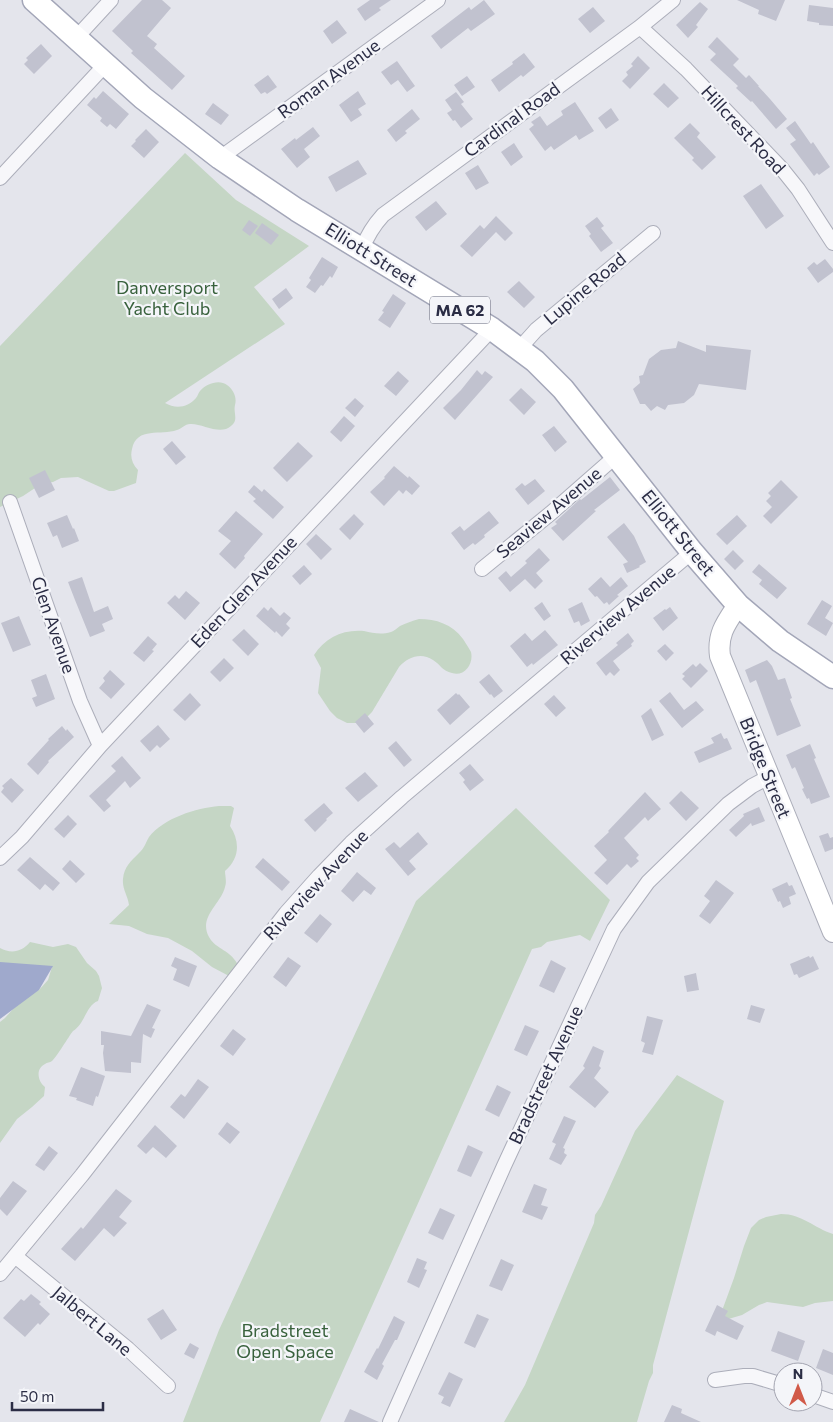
<svg xmlns="http://www.w3.org/2000/svg" width="833" height="1422" viewBox="0 0 833 1422" font-family="Commissioner,sans-serif">
<rect width="100%" height="100%" fill="#e4e5ec"/>
<!-- green -->
<path fill="#c5d6c5" d="M185 153 236 200 309 246 254 287 285 324 165 403C175 409 188 408 196 398 198 396 198 393 200 391 206 384 219 379 227 385 234 390 237 398 235 405 233 413 239 420 231 426 220 436 202 423 190 424 185 424 181 429 177 430 161 436 137 426 132 449 130 457 132 464 138 470L136 483 114 491H109L78 477 61 478 53 482 41 484 23 496 0 507V346Z
M419 619C436 619 452 624 463 639 465 642 469 648 471 652 474 664 464 677 452 673 442 671 441 665 433 660 421 652 408 657 399 667L372 712 365 719 356 723H347L337 718 330 711 318 693 321 668 314 655C325 638 343 629 364 631 373 633 381 635 391 632 394 631 397 628 400 626 406 623 412 621 419 619Z
M219 806H231L234 808 230 826C240 841 240 858 225 871 225 875 227 882 225 887 221 904 198 917 209 937 216 950 231 949 239 967L229 976 212 967 192 951 168 938 147 934 129 926 109 924 129 905C128 896 122 889 123 879 124 867 131 861 139 853 144 849 146 842 149 837 164 818 196 808 219 806Z
M516 808 610 900 590 941 580 935 547 942 541 947 532 949 320 1422H183L219 1330 416 901Z
M30 942 53 947 68 944 76 947 87 963 96 971 99 976 102 988 98 1001C86 1005 85 1024 73 1031 69 1036 56 1058 52 1061 50 1063 47 1062 45 1064 35 1069 38 1082 45 1087L44 1096 32 1107 17 1119 0 1143V1022L5 1018 22 999 39 990 48 980 52 967 0 963V948C11 954 22 952 30 942Z
M677 1075 724 1101 653 1365V1373L649 1381 637 1422H504L525 1385 594 1223 595 1215 601 1206 635 1131Z
M781 1214C802 1214 814 1228 833 1234V1301L815 1303 803 1307 767 1302 759 1305 742 1315 725 1320 723 1308 734 1278 744 1246 751 1228 759 1220 766 1217Z"/>
<!-- water -->
<path fill="#9fa9cc" d="M0 962 53 966 39 990 0 1019Z"/>
<!-- building -->
<path fill="#c1c2cf" d="M142 0H162L171 8 147 36 157 44 154 48 185 76 172 90 131 53 133 51 112 31Z
M370 0H391L379 8 381 10 365 21 357 9Z
M484 0 495 14 471 31 468 28 441 49 431 36 469 7 471 10Z
M737 0H785L776 21 758 14 759 10Z
M700 2 708 9 696 25 698 27 688 38 676 25Z
M809 5 833 8V26L819 25V23L807 21Z
M593 7 605 21 590 33 578 19Z
M337 20 347 33 332 44 323 31Z
M717 37 739 59 733 65 746 78 749 75 759 86H758L770 99 787 119 776 129 752 101 751 102 736 88 738 86 710 60 716 54 708 47Z
M41 44 52 56 34 74 24 64 28 60 26 58Z
M524 53 535 67 523 77 521 75 499 92 491 80 513 64 512 62Z
M638 56 650 68 630 89 622 81 628 75 626 72 633 66 631 64Z
M397 61 415 86 407 92 398 80 391 85 381 72Z
M268 75 277 87 267 94 265 92 261 94 254 85Z
M467 76 475 87 462 96 454 85Z
M664 83 679 98 668 108 653 94Z
M103 91 129 114 116 129 110 124 107 127 100 121 102 118 87 105 94 97 96 99Z
M358 91 366 104 358 109 362 115 351 122 339 105Z
M456 92 464 102 461 104 473 119 461 128 455 120 453 121 447 113 452 110 445 100Z
M575 102 594 131 579 140 576 135 554 150 551 146 545 151 529 129 534 125 531 122 540 116 547 126 563 115 561 111Z
M213 103 229 115 221 125 205 114Z
M611 108 619 120 606 129 598 118Z
M412 109 420 119 405 131 407 133 396 142 387 130Z
M795 121 811 144 813 142 830 167 819 175 817 173 814 176 790 144 796 140 786 128Z
M690 123 700 133 697 137 716 157 702 170 692 160 694 158 674 138Z
M313 127 320 136 304 149 310 157 297 168 281 149 295 138 296 140Z
M146 129 159 142 144 158 131 146 136 141 135 140Z
M514 143 523 157 511 166 501 152Z
M358 160 367 174 336 192 328 177Z
M478 165 489 183 476 190 465 173Z
M761 184 784 216 766 229 743 196Z
M436 201 447 214 426 231 415 217Z
M496 216 513 233 505 241 496 232 472 257 460 246 480 225 484 229Z
M597 217 604 226 601 228 613 243 601 252 589 236 591 234 585 226Z
M249 220 258 226 250 236 242 230Z
M262 223 279 235 271 245 255 233Z
M322 257 338 267 332 278 330 276 323 286 321 285 315 293 306 287 311 280 309 278Z
M825 259 833 269V272L818 283 807 268 814 262 817 265Z
M519 281 535 297 524 308 507 292Z
M286 288 293 298 279 309 272 299Z
M393 294 406 303 390 328 378 320 384 312 382 311Z
M678 341 706 352V345L751 350 746 390 699 384 694 395 684 403 668 405 665 410 657 406 651 411 645 404H640L633 389 640 383 639 376 643 375 649 359 661 350 676 348Z
M477 370 482 375 485 371 493 377 455 420 443 408 461 390Z
M398 371 409 381 396 396 384 386Z
M521 388 536 402 524 415 509 400Z
M355 398 364 406 355 417 345 408Z
M344 416 355 426 341 442 330 432Z
M554 426 567 442 555 452 542 435Z
M172 441 186 457 176 465 163 449Z
M298 442 313 456 287 482 273 468Z
M394 466 408 478 409 476 420 486 412 495 406 490 403 494 399 490 384 506 370 492 385 478 384 477Z
M45 470 55 490 39 498 29 478Z
M610 477 620 490 594 510 596 511 563 541 551 528 557 524 555 522 580 499 581 500Z
M535 479 545 491 528 505 515 489 522 483 525 486Z
M781 480 798 497 771 524 763 516 772 507 766 501 771 496 768 493Z
M254 485 262 492 264 489 284 507 273 519 253 501 256 499 248 492Z
M236 511 263 534 244 556 245 558 235 569 219 554 231 541 218 531Z
M489 511 499 523 484 535 485 537 475 545 473 543 464 550 451 533 460 526 464 531Z
M354 514 364 524 350 540 339 529Z
M67 515 73 529 74 528 79 541 62 548 57 535 53 537 47 523Z
M737 515 747 526 727 545 716 534Z
M624 523 634 536 646 562 639 566 640 567 627 573 623 564 628 562 607 537Z
M316 534 332 549 321 560 306 544Z
M539 548 550 560 536 573 543 581 535 589 525 579 510 592 498 578 506 571 511 577 527 563 525 561Z
M733 550 744 561 735 570 724 559Z
M759 564 787 588 777 599 759 584 762 580 752 572Z
M304 565 312 574 300 585 292 576Z
M82 577 94 612 108 606 113 619 102 624 105 631 90 637 75 600 68 582Z
M601 577 610 587 621 577 628 586 617 595 619 596 609 605 607 602 604 604 597 596 595 597 588 589Z
M186 591 200 603 185 620 167 603 175 595 179 599Z
M822 600 832 606 825 618 833 623 826 636 807 624Z
M542 602 551 616 544 621 534 608Z
M582 602 590 621 581 626 579 621 574 623 568 609Z
M264 607 268 611 271 607 280 616 284 612 291 618 286 624 290 628 282 637 276 631 275 633 256 616Z
M670 607 678 618 663 631 653 618 665 609 666 610Z
M19 616 31 645 13 652 1 623Z
M244 629 259 644 248 656 232 640Z
M545 630 558 645 533 665 532 663 527 667 510 646 525 633 532 641Z
M628 633 634 641 631 644 632 646 613 661 620 670 614 676 610 672 606 676 596 663 618 645 616 643Z
M148 636 157 644 152 650 154 651 144 662 133 653Z
M665 644 674 653 666 661 657 651Z
M224 658 234 668 220 682 210 672Z
M767 660 772 666 778 680 785 678 792 698 790 699 801 726 777 736 756 680 750 683 745 670Z
M700 663 708 671 691 688 682 679 685 676 682 674 693 664 696 667Z
M110 670 125 684 111 699 99 688 105 681 103 678Z
M46 674 55 699 36 707 32 698 37 696 31 680Z
M489 674 503 691 494 698 491 694 490 695 479 682Z
M670 692 684 710 696 701 704 710 682 728 659 701Z
M190 693 201 705 185 721 173 710Z
M456 693 458 695 459 694 470 707 450 725 437 710Z
M554 695 566 708 556 717 544 704Z
M651 708 664 735 652 741 641 716Z
M365 713 374 724 364 733 355 722Z
M158 725 170 739 160 748 157 745 150 752 140 741Z
M62 726 66 731 67 729 74 737 48 761 49 762 38 775 27 764 49 740 48 739Z
M721 733 724 739 727 738 732 749 699 763 694 752 714 743 711 738Z
M396 741 412 760 404 767 388 748Z
M810 744 816 758 814 759 830 797 811 804 809 798 807 799 802 789 804 788 795 767 792 769 786 755Z
M122 756 141 778 130 788 125 781 106 800 111 806 104 812 89 796 116 771 111 766Z
M470 764 484 780 470 791 463 782 465 780 459 773Z
M365 772 378 786 358 802 345 788Z
M11 778 24 790 12 803 1 792 4 788 2 786Z
M681 791 699 808 686 821 669 803Z
M645 792 661 809 648 821 645 817 624 838 639 855 636 858 639 861 631 868 627 864 607 885 594 873 607 860 594 846 609 832 608 831Z
M324 803 333 813 326 819 327 820 315 832 304 820Z
M759 807 765 821 752 826 751 823 736 837 729 830 744 816 743 814Z
M68 815 77 824 64 838 54 829Z
M418 832 428 844 409 861 416 869 408 876 385 849 394 842 400 848Z
M828 833 830 838 833 837V849L825 852 819 836Z
M30 857 60 883 53 891 45 884 40 890 17 870Z
M263 858 290 882 282 891 255 867Z
M70 860 85 874 76 883 62 869Z
M357 872 376 888 371 895 364 890 353 902 341 891Z
M716 880 734 893 710 924 699 916 710 901 704 896Z
M787 882 789 886 792 885 796 894 789 897 791 904 783 908 780 901 778 902 772 889Z
M320 914 332 924 317 943 304 933Z
M809 956 810 958 813 956 819 969 799 978 797 974 794 975 790 964Z
M175 957 197 966 189 987 173 980 177 969 171 966Z
M288 957 301 966 286 987 273 977Z
M551 960 566 968 554 993 539 986Z
M696 973 699 990 687 992 684 976Z
M147 1004 161 1010 152 1028 155 1029 151 1038 143 1034 141 1063 131 1062V1073L105 1071 103 1053 104 1045H101V1031L131 1036Z
M751 1005 765 1009 760 1023 747 1019Z
M647 1016 663 1020 653 1055 642 1052 645 1043 641 1041Z
M525 1025 539 1031 527 1056 514 1050Z
M233 1029 246 1039 233 1056 220 1046Z
M593 1046 604 1051 599 1066 601 1068 594 1078 609 1092 595 1108 569 1087 585 1068 583 1066Z
M81 1067 105 1076 98 1097 96 1096 93 1106 76 1100 77 1098 69 1096Z
M198 1079 209 1087 184 1119 170 1107 181 1094 185 1097Z
M497 1085 511 1092 499 1117 485 1110Z
M564 1116 576 1121 563 1148 558 1145 565 1149 564 1153 567 1155 561 1165 549 1159 556 1144 552 1142Z
M227 1122 240 1132 230 1144 218 1134Z
M155 1125 177 1146 166 1158 153 1147 146 1154 137 1146Z
M468 1145 483 1152 471 1177 457 1171Z
M49 1146 58 1153 44 1171 35 1165Z
M13 1181 27 1191 7 1216 0 1209V1198Z
M534 1184 547 1189 541 1205 548 1207 542 1220 522 1212Z
M116 1189 132 1201 119 1217 127 1223 114 1237 104 1228 75 1261 61 1249 81 1227 83 1229Z
M440 1208 455 1215 443 1240 428 1233Z
M417 1258 427 1262 424 1269 427 1270 419 1288 407 1282Z
M501 1259 514 1265 502 1291 489 1286Z
M31 1294 41 1302 39 1304 50 1314 40 1325 38 1323 25 1337 3 1318 21 1299 24 1301Z
M717 1305 728 1311 725 1316 744 1326 737 1340 717 1331 715 1336 705 1331Z
M163 1309 177 1330 161 1340 147 1319Z
M477 1314 489 1319 475 1348 464 1343Z
M394 1316 405 1322 397 1340H395L382 1364 384 1366 377 1380 364 1372 377 1348 378 1349Z
M778 1331 805 1341 798 1361 771 1351Z
M190 1343 199 1348 194 1359 184 1354Z
M823 1349 833 1353V1375L816 1368Z
M449 1372 463 1379 450 1407 441 1403 444 1397 438 1394Z
M672 1405 682 1409 681 1413 701 1422H664Z
M350 1409 379 1422H344Z"/>
<g fill="none" stroke-linecap="round" stroke-linejoin="round">
<!-- street casing -->
<g stroke="#acaeba" stroke-width="16">
<path id="street" d="M640 27 686 69 782 169 798 189 833 243
M76 38 111 0
M220 158 438 0
M0 178 105 65
M362 249C367 236 373 226 383 215L640 27 673 0
M519 349 536 330 653 233
M10 502 80 701 100 746
M482 569 551 513 616 456
M0 858 22 837 100 746 492 329
M15 1256 128 1349 168 1386
M0 1274 82 1175 286 913 319 876 351 843 402 797 692 552
M715 1380 744 1376H753L783 1385
M813 1395 833 1402
M390 1422 504 1166 614 929 648 882 728 804 752 786 769 777"/>
</g>
<!-- secondary casing -->
<g stroke="#acaeba" stroke-width="22">
<path id="secondary" d="M738 605C726 623 717 634 720 656L833 932"/>
</g>
<!-- primary casing -->
<g stroke="#a3a6b8" stroke-width="25">
<path id="primary" d="M34 0 143 98 220 158 297 210 492 329 535 361 563 389 692 552 738 605 780 641 833 677"/>
</g>
<!-- street -->
<use href="#street" stroke="#f7f7fa" stroke-width="14"/>
<!-- secondary -->
<use href="#secondary" stroke="#fff" stroke-width="20"/>
<!-- primary -->
<use href="#primary" stroke="#fff" stroke-width="22"/>
</g>
<g text-anchor="middle" stroke-width="4.5" stroke-linejoin="round" paint-order="stroke">
<!-- shield labels -->
<rect fill="#f4f5f9" stroke="#67697b" stroke-width="1" x="430" y="296.5" width="60" height="27" rx="4"/>
<g font-size="16" font-weight="bold" fill="#2b2d45">
<text x="460" y="316">MA 62</text>
</g>
<!-- street labels -->
<g font-size="18" fill="#2b2d45" stroke="#f4f5f9">
<text transform="translate(329 79) rotate(-36)" y="6">Roman Avenue</text>
<text transform="translate(512 120) rotate(-36)" y="6">Cardinal Road</text>
<text transform="translate(743 130) rotate(47)" y="6">Hillcrest Road</text>
<text transform="translate(371 255) rotate(32)" y="6">Elliott Street</text>
<text transform="translate(585 289) rotate(-40)" y="6">Lupine Road</text>
<text transform="translate(549 513) rotate(-40)" y="6">Seaview Avenue</text>
<text transform="translate(678 533) rotate(51)" y="6">Elliott Street</text>
<text transform="translate(244 592) rotate(-47)" y="6">Eden Glen Avenue</text>
<text transform="translate(618 615) rotate(-40)" y="6">Riverview Avenue</text>
<text transform="translate(53 625) rotate(71)" y="6">Glen Avenue</text>
<text transform="translate(765 768) rotate(68)" y="6">Bridge Street</text>
<text transform="translate(316 885) rotate(-47)" y="6">Riverview Avenue</text>
<text transform="translate(546 1075) rotate(-65)" y="6">Bradstreet Avenue</text>
<text transform="translate(92 1321) rotate(40)" y="6">Jalbert Lane</text>
</g>
<!-- park labels -->
<g font-size="18" fill="#38613c" stroke="#f4f5f9">
<text x="167" y="294">Danversport<tspan x="167" dy="21">Yacht Club</tspan></text>
<text x="285" y="1337">Bradstreet<tspan x="285" dy="21">Open Space</tspan></text>
</g>
</g>
<!-- north arrow -->
<g transform="translate(798 1387)"><circle r="24" fill="#f4f5f9" stroke="#a4a5b1"/>
<path d="M0-4L9 19L0 12L-9 19Z" fill="#d15a49"/>
<text y="-8" font-size="14" font-weight="bold" text-anchor="middle" fill="#2b2d45">N</text>
</g>
<!-- scale -->
<path d="M12 1402v8h91v-8" fill="none" stroke="#2b2d45" stroke-width="2.5"/>
<text x="20" y="1402" font-size="15" fill="#2b2d45" stroke="#f4f5f9" stroke-width="4" paint-order="stroke">50 m</text>
</svg>
